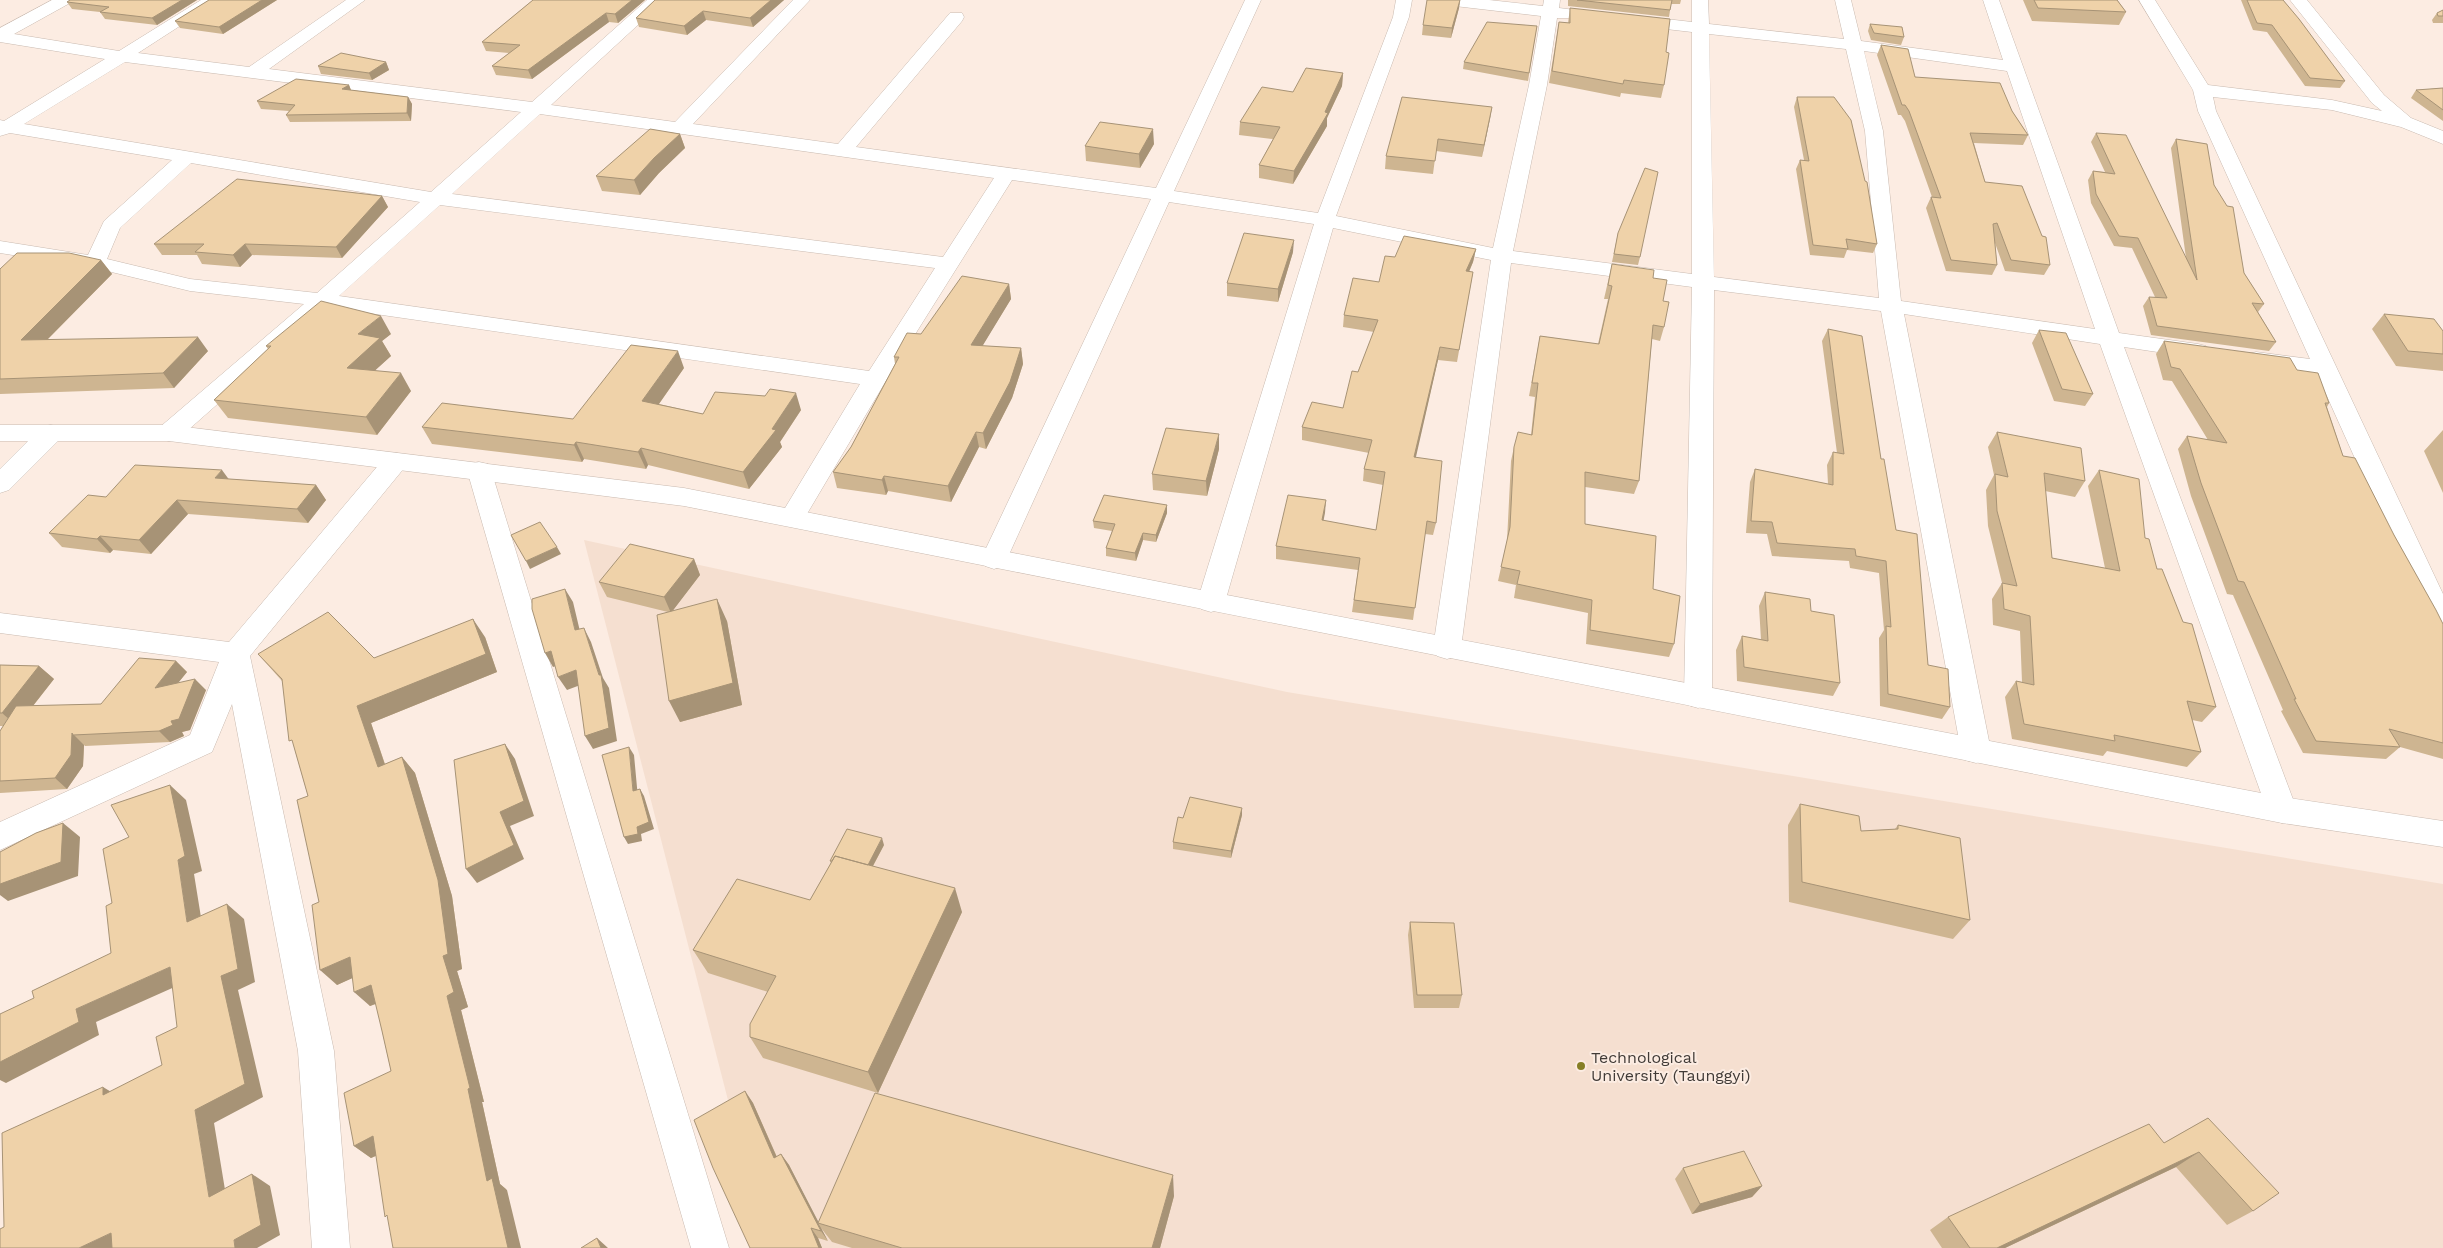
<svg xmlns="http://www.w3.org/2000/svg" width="2443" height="1248" viewBox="0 0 2443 1248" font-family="'Work Sans',sans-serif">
<rect width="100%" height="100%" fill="#fcece2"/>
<!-- built -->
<path fill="#f5dfd0" d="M584 540 1287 692 2443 884V1248H766Z"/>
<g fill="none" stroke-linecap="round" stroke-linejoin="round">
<!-- street casing -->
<g stroke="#c9bab0" stroke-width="1">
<path id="street" d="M52 0H72L70 3 14 34 119 51 201 0H220L138 53 249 67 346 0H365L269 69 532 102 647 0H665L551 105 675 122 793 0H810L693 124 838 144 950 13H962L964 17 962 21 856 147 1156 188 1245 0H1261L1174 191 1318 213 1393 17 1396 0H1412L1409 17 1336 216 1493 248 1529 85 1541 16 1446 5 1440 3 1438 0H1489L1543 6 1544 0H1560L1559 8 1575 10 1577 14 1575 18H1557L1547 85 1513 251 1692 274V32L1631 25 1625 24 1623 20 1625 16 1631 15 1692 22V0H1708L1709 24 1844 39 1835 0H1851L1861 41 2003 60 1983 0H1999L2119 333 2198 344 2206 346 2209 351 2206 356 2198 358 2124 347 2297 810 2293 819 2282 823 2271 819 2267 810 2100 344 1904 314 1991 751 1987 760 1976 763 1965 760 1961 751 1881 311 1714 290 1712 697 1708 705 1698 708 1688 705 1684 697 1692 287 1511 263 1461 648 1457 656 1447 659 1437 656 1433 648 1491 260 1333 228 1225 602 1221 609 1211 612 1201 609 1197 602 1314 224 1169 202 1007 559 1003 566 994 569 985 566 981 559 1151 199 1012 180 887 379 801 524 792 527 783 524 779 518 860 384 327 307 178 439 169 441 160 439 157 433 160 427 304 304 190 291 95 268 0 253V241L88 255 104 221 172 160 10 133 0 136V120L4 121 105 59 0 42V28ZM1709 34 1846 49 1865 131 1879 298 1714 277ZM1864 51 2007 71 2095 329 1901 301 1883 131ZM125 62 521 112 431 192 24 124ZM540 114 994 178 943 257 452 194ZM191 163 420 202 317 293 190 279 107 259 120 228ZM440 205 935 268 869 371 339 296Z
M2139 0H2155L2208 85 2332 100 2382 111 2372 103 2290 0H2307L2384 95 2411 118 2443 131V144L2401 127 2332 110 2213 97 2216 111 2443 594V633L2433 630 2429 623 2317 374 2256 366 2248 364 2245 359 2248 354 2256 352 2310 359 2198 111 2193 90Z
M51 425 60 427 63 433 60 439 9 490 0 493V469L42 427Z
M396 453 405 455 408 461 405 467 250 656 334 1051 350 1248H312L298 1051 232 704 212 752 0 850V822L190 735 219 662 0 633V613L229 642 387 455Z
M479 462 488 464 491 470 729 1248H691L467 470 470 464Z"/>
</g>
<!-- secondary casing -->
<g stroke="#c9bab0" stroke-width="1">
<path id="secondary" d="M0 425H169L684 488 1211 592 2282 797 2443 821V847L2282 823 684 506 169 441H0Z"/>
</g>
<!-- street -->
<use href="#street" fill="#fff" fill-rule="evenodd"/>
<!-- secondary -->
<use href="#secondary" fill="#fff" fill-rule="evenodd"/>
</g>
<!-- wall -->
<path fill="#ceb591" d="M70 0H197L157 25 105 19 100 12 72 9 67 2Z
M209 0H277L223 34 180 28 175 21Z
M533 0H645L618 23 609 22 532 79 496 75 492 66 509 53 486 51 482 42Z
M655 0H784L753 27 706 20 687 35 639 27 636 18Z
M1460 0 1459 8 1451 38 1422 35 1423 25Z
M1568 0H1681L1680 4H1671L1669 17 1568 6Z
M2023 0H2118V1L2126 12 2119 25 2032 21Z
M2241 0H2283L2345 81 2340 88 2305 86 2267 32 2253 30Z
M1570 8 1666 52 1664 85 1661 98 1621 93 1620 97 1549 83 1559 22 1568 23Z
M2443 10V23H2433L2432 20 2437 13Z
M1870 24 1904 37 1901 45 1871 40 1868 31Z
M1537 26 1528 81 1463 69 1464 62Z
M1881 45 1915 77 2012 111 2028 135 2023 145 1974 143 1985 182 2050 265 2044 275 2005 271 1995 243 1997 265 1992 275 1946 271 1926 208 1931 197H1932L1905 121 1901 115H1898L1877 55Z
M386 62 389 70 372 80 321 74 318 66Z
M1343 73 1342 86 1327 118V126L1293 184 1259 178V165L1273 139 1239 135 1240 122 1293 92Z
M349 85 351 90 408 97 412 104 411 121 290 122 286 115 289 111 261 109 257 101Z
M2443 88V121L2411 98 2416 90Z
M1797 97 1877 244 1873 253 1847 250 1844 258 1810 255 1796 169 1800 160H1804L1794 107Z
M1492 107 1482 157 1436 151 1433 174 1385 169 1386 156Z
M2096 133 2186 258 2171 148 2176 139 2214 185 2244 273 2264 304 2258 312 2276 342 2269 351 2151 335 2143 306 2149 297H2155L2132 248 2114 246 2091 203 2088 180 2093 171 2105 172 2091 142Z
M680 134 685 148 659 173 640 195 602 191 596 176Z
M1154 144 1140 168 1086 161 1085 146Z
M382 196 388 207 342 258 252 255 240 267 202 264 197 255H162L154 244Z
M1618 233 1640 257 1638 265 1612 262Z
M1476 249 1473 262 1469 272H1473L1457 362 1438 360 1415 458 1436 523 1433 535 1425 534 1413 620 1352 612 1358 570 1276 559V546L1326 500 1323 521 1376 530 1383 485 1363 481 1364 469 1369 453 1302 440V427L1343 408 1374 332 1343 327 1344 315 1379 282 1395 257Z
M1293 252 1278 302 1227 296V283Z
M101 260 112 274 47 340 208 351 174 388 0 394V269Z
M1612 264 1653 278 1663 301 1664 327 1660 341 1652 339 1639 481 1634 494 1585 487V524L1653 589 1674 644 1669 657 1586 644 1588 613 1514 598 1516 585 1498 581 1507 541 1511 461 1514 447 1531 435 1535 397 1529 396 1540 336 1598 344 1608 299H1604Z
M1009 284 1011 299 982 346 1021 348 1023 364 1012 398 986 449 979 447 951 502 888 491 886 495 837 488 833 472 851 447 895 364 894 357 921 334Z
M2384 314 2443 331V371L2396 366 2372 329Z
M1828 329 1881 459 1896 530 1928 665 1950 707 1942 719 1880 706 1879 638 1884 630 1879 573 1850 568 1849 561 1772 556 1767 534 1746 533 1750 482 1755 469 1828 484 1827 465 1833 452 1837 453 1822 341Z
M2039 330 2093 394 2085 406 2054 401 2032 343Z
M391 334 382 341 391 356 375 370 411 391 377 435 228 418 214 400 268 349 266 346Z
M2164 341 2297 370 2329 403 2327 407 2343 456 2394 535 2443 624V759L2400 747 2386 759 2303 753 2281 711 2283 710 2233 595 2227 594 2191 496 2178 449 2187 436 2208 440 2172 381 2163 380 2156 354Z
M684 368 659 404 703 414 801 410 780 442 782 447 749 489 648 465 646 469 584 459 582 462 432 444 422 427 573 419Z
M2443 430V493L2424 451Z
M1997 432 2085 481 2075 497 2045 491 2052 558 2105 568 2088 486 2099 470 2145 538 2157 569 2216 707 2202 722 2192 720 2201 752 2187 767 2107 751 2103 756 2012 739 2005 697 2016 681 2022 682 2020 631 1993 625 1992 599 2002 583 1988 526 1986 490 1994 475 1988 447Z
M1219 449 1207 496 1153 490 1152 474Z
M228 479 316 485 326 500 308 523 188 514 151 554 113 550 110 553 62 547 49 533 106 497Z
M1167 505V513L1156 542 1143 540 1136 561 1106 556V548L1112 531 1094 528 1093 521Z
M694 559 700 575 673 610 727 621 742 705 680 722 668 612 607 597 599 582Z
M1765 592 1811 611 1840 683 1833 696 1737 681 1736 650 1742 636 1761 640 1759 606Z
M485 637 497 672 371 723 385 764 402 757 415 773 452 896 462 969 457 971 468 1007 461 1010 484 1102H482L500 1184 507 1190 376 1156 371 1158 354 1146 391 1071 376 1004 370 1006 352 978 337 985 319 902 308 796 294 747 282 681 258 654 374 658Z
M176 661 187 672 178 683 206 690 190 730 182 732 184 736 170 742 85 746 84 745 83 766 67 789 0 793V731L3 726H0V665L39 666 54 679 33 706 101 704Z
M1800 804 1861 831 1895 829 1898 825 1970 920 1953 939 1789 902 1788 825Z
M1242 815 1231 858 1173 849V842L1183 818Z
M884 845 873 866 962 912 878 1093 763 1058 750 1037 768 992 708 973 693 950 810 900 831 863 830 861Z
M1410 922 1462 995 1459 1008H1414L1408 935Z
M745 1091 753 1103 777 1157 781 1154 789 1165 818 1222 1174 1196 1160 1248H852L832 1242 821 1228 828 1241 818 1238 822 1248H750Z
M2208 1118 2253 1211 2227 1225 2176 1167 2005 1248H1942L1930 1230 1948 1217 2164 1143Z
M1683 1168 1762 1186 1752 1197 1692 1214 1675 1179Z"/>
<!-- shaded-wall -->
<path fill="#a79376" d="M182 0H197L157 25 152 18Z
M262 0H277L223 34 219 27Z
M632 0H645L618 23 615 14Z
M771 0H784L753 27 750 18Z
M1460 0 1459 8 1451 38 1452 28Z
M703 11 706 20 687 35 684 26Z
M606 13 609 22 532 79 528 70Z
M386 62 389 70 372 80 369 73Z
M1343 73 1342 86 1327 118V126L1293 184 1294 171 1325 112Z
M349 85 352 93 342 89Z
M408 97 412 104 411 121 407 113Z
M1492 107 1490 119 1482 157 1484 145Z
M1153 129 1154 144 1140 168 1139 154Z
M680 134 685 148 659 173 640 195 634 180 654 158Z
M382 196 388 207 342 258 336 247Z
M1294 240 1293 252 1278 302V289Z
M245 244 252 255 240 267 233 255Z
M1476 249 1473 262 1464 283 1466 271Z
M101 260 112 274 33 354 21 340Z
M1009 284 1011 299 974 360 971 345Z
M381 316 391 334 382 341 391 356 358 386 347 368 358 334Z
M198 337 208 351 174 388 163 373Z
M1440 347 1438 360 1413 470 1414 457Z
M1021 348 1023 364 1012 398 986 449 983 433Z
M678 351 684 368 649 418 642 401Z
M401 373 411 391 377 435 366 417Z
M796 393 801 410 780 442 782 447 749 489 743 472Z
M976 432 979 447 951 502 948 486Z
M1219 434V449L1207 496 1206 481Z
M576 442 584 459 582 462 574 445Z
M641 448 648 465 646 469 638 452Z
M222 470 233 485 215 478Z
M884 476 888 491 886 495 882 480Z
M316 485 326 500 308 523 297 509Z
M177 500 188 514 151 554 139 540Z
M1326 500 1325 513 1321 533 1322 520Z
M1167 505V513L1156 542V535Z
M1143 533V540L1136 561 1135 553Z
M100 536 113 550 110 553 97 539Z
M557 547 561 554 530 569 526 561Z
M694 559 700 575 671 613 664 597Z
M565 589 573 602 583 644 575 630Z
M717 599 727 621 742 705 680 722 669 701Z
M473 619 485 637 497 672 371 723 391 783 378 767 357 706Z
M584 628 591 642 603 678 609 688 617 741 593 749 585 736 599 675Z
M551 651 559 665 553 667 545 653Z
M176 661 187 672 165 699 155 688Z
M39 666 54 679 17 726 2 713Z
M576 670 583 684 567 690 558 677Z
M195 679 206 690 190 730 182 732 184 736 170 742 159 731 171 721Z
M72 733 84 745 83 766 67 789 55 778Z
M505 744 515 759 534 816 510 826 524 859 477 883 466 869 500 812Z
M629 747 634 755 638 798 633 791Z
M402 757 415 773 452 896 462 969 457 971 468 1007 461 1010 484 1102H482L500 1184 507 1190 521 1248H508L487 1181 447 996 443 956Z
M170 785 186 800 202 871 194 874 204 936 187 922 178 860Z
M640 789 644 796 654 829 641 834 642 841 628 844 624 837 637 827Z
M1242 808V815L1231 858V851Z
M63 823 80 837 78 876 8 901 0 895V884Z
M882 838 884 845 867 877 865 871Z
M955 888 962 912 878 1093 868 1072Z
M227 904 244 919 255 982 238 990 263 1097 214 1123 228 1208 209 1197 195 1110 221 976Z
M350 957 366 972 337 985 320 970Z
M170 967 188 981 96 1022 99 1035 6 1083 0 1080V1062L76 1009Z
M371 985 387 999 370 1006 354 992Z
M103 1087 123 1099 103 1095Z
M745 1091 753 1103 782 1169 774 1158Z
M373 1136 390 1149 371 1158 354 1146Z
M2199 1152 2176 1167 2005 1248H1997Z
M781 1154 789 1165 819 1223H818L821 1228 828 1241 821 1231Z
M252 1174 270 1186 280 1235 257 1248H235L234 1240Z
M1173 1175 1174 1196 1160 1248H1152Z
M1762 1186 1752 1197 1692 1214 1700 1204Z
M811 1228 818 1238 822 1248H819Z
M111 1233 122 1248H79Z
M597 1238 608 1248H601Z"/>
<!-- building -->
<path fill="#efd2a9" stroke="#a79376" d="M70 0H182L152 18 100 12 109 7 67 2Z
M209 0H262L219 27 175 21Z
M533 0H632L615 14 606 13 528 70 492 66 520 45 482 42Z
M655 0H771L750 18 703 11 684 26 636 18Z
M1427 0H1460L1452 28 1423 25Z
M1577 0H1672L1670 10Z
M2034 0H2117L2126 12 2038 8Z
M2247 0H2283L2299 19 2345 81 2310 78 2272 25 2257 23Z
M1570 8 1670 19 1666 52 1669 53 1664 85 1624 80 1623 84 1552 71 1559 22 1570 23Z
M2443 10V16H2438L2437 13Z
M1487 22 1537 26 1529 73 1464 62Z
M1870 24 1902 27 1904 37 1874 33Z
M1881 45 1908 49 1915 77 2000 83 2012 111 2028 135 1970 133 1985 182 2022 186 2042 236 2046 237 2050 265 2011 260 1997 223 1993 224 1997 265 1951 260 1931 197 1941 198 1909 111 1905 105H1902Z
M341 53 386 62 369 73 318 66Z
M1306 68 1343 73 1325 112 1328 113 1294 171 1259 165 1280 127 1240 122 1262 87 1293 92Z
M296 79 349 85 342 89 408 97 407 113 286 115 295 105 257 101Z
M2443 88V110L2416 90Z
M1402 97 1492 107 1484 145 1438 139 1435 161 1386 156Z
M1797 97H1834L1851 120 1865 181 1867 182 1877 244 1846 239 1848 249 1813 245 1800 160 1809 161Z
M1100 122 1153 129 1139 154 1085 146Z
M650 129 680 134 654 158 634 180 596 176Z
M2096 133 2126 135 2197 280 2176 139 2207 144 2214 185 2227 206 2233 207 2244 273 2264 304 2252 303 2276 342 2157 326 2149 297 2167 298 2138 238 2119 236 2096 194 2093 171 2115 174Z
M1645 168 1658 172 1640 257 1614 254 1618 233Z
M237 179 382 196 336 247 245 244 233 255 195 252 204 244H154Z
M1244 233 1294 240 1278 289 1227 283Z
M1404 236 1476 249 1466 271 1473 272 1459 350 1440 347 1414 457 1442 461 1436 523 1427 521 1415 608 1354 600 1360 558 1276 546 1288 495 1326 500 1322 520 1376 530 1385 472 1364 469 1372 440 1302 427 1312 402 1343 408 1352 371 1358 372 1378 320 1344 315 1353 278 1379 282 1385 256 1395 257Z
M17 253H69L101 260 21 340 198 337 163 373 0 379V269Z
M1612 264 1654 270 1653 278 1667 280 1663 301 1669 302 1664 327 1653 325 1639 481 1585 472V524L1656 536 1653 589 1680 596 1674 644 1590 630 1592 600 1517 584 1520 571 1501 567 1510 527 1514 447 1518 432 1532 435 1538 383H1532L1540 336 1599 344 1612 286 1608 285Z
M962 276 1009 284 971 345 1021 348 1010 382 983 433 976 432 948 486 884 476 882 480 833 472 851 447 899 357H894L907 333 921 334Z
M321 301 381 316 358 334 380 338 347 368 401 373 366 417 214 400 271 346H266Z
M2384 314 2434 319 2443 331V354L2408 351Z
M1828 329 1862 336 1881 459H1884L1896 530 1917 534 1928 665 1948 669 1950 707 1888 694 1886 626 1891 627 1886 561 1856 556 1855 549 1777 543 1772 522 1751 521 1755 469 1833 485V452L1844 454Z
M2039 330 2066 333 2093 394 2062 389Z
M2164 341 2290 358 2297 370 2318 373 2329 403H2325L2343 456 2355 458 2394 535 2436 610 2443 624V743L2389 729 2400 747 2316 741 2294 699H2296L2244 582 2238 581 2201 483 2187 436 2227 443 2180 369 2171 367Z
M631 345 678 351 642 401 703 414 715 392 765 396 770 389 796 393 772 429 776 430 743 472 641 448 638 452 576 442 574 445 422 427 442 403 573 419Z
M1166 428 1219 434 1206 481 1152 474Z
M1997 432 2081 448 2085 481 2044 473 2052 558 2120 571 2099 470 2139 479 2145 538 2149 539 2157 569H2162L2183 622 2192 624 2216 707 2187 701 2201 752 2114 735 2115 741 2024 724 2016 681 2034 685 2030 616 2004 609 2002 583 2017 586 1997 511 1995 474 2008 477Z
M135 465 222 470 215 478 316 485 297 509 177 500 139 540 100 536 97 539 49 533 88 495 106 497Z
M1104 495 1167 505 1156 535 1143 533 1135 553 1106 548 1115 524 1093 521Z
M540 522 557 547 526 561 511 535Z
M630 544 694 559 664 597 599 582Z
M565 589 575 630 584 628 599 675H601L609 728 585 736 576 670 558 677 551 651 545 653 532 609V599Z
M1765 592 1810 599 1811 611 1834 615 1840 683 1744 667 1742 636 1768 641Z
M717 599 733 683 669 701 657 615Z
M328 612 374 658 473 619 486 654 357 706 378 767 402 757 438 880 448 954 443 956 454 992 447 996 470 1088 468 1089 487 1181 492 1178 508 1248H393L387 1215 385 1217 373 1136 354 1146 344 1093 391 1071 382 1031 371 985 354 992 350 957 320 970 312 905 319 902 297 800 308 796 292 740 289 741 282 679 258 654Z
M139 658 176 661 155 688 195 679 179 719 171 721 173 725 159 731 73 735 72 733 71 755 55 778 0 781V731L16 706 101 704Z
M0 665 39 666 2 713H0Z
M505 744 524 801 500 812 514 845 466 869 454 760Z
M629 747 633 791 640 789 649 822 637 827 638 834 624 837 602 755Z
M170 785 185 856 178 860 187 922 227 904 238 969 221 976 245 1084 195 1110 209 1197 252 1174 261 1225 234 1240 235 1248H112L111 1233 79 1248H0V1229L4 1227 2 1133 103 1087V1095L162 1065 156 1037 177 1027 170 967 76 1009 79 1022 0 1062V1014L34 998 32 991 111 953 106 906 112 903 103 849 129 837 111 805Z
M1190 797 1242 808 1231 851 1173 842 1178 817 1183 818Z
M1800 804 1859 816 1861 831 1898 829V825L1960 838 1970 920 1802 882Z
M63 823 61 862 0 884V852L36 833Z
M847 829 882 838 868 865 835 856 832 861H830Z
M835 856 955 888 868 1072 750 1037V1024L776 976 693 950 737 879 810 900Z
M1410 922 1454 923 1462 995H1417Z
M745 1091 774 1158 781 1154 821 1231 811 1228 819 1248H750L713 1168 694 1120Z
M875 1093 1173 1175 1152 1248H902L818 1223Z
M2208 1118 2279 1193 2253 1211 2199 1152 1997 1248H1970L1948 1217 2149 1124 2164 1143Z
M1744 1151 1762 1186 1700 1204 1683 1168Z
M597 1238 601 1248H581Z"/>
<!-- markers -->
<circle fill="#867f26" stroke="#fcece2" stroke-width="2" cx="1581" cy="1066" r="5"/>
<g text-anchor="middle" stroke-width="4" stroke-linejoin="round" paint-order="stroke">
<!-- near-poi labels -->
<g font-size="16" fill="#413b37" stroke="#fcece2" text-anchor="start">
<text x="1591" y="1063">Technological<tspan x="1591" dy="18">University (Taunggyi)</tspan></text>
</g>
</g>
</svg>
